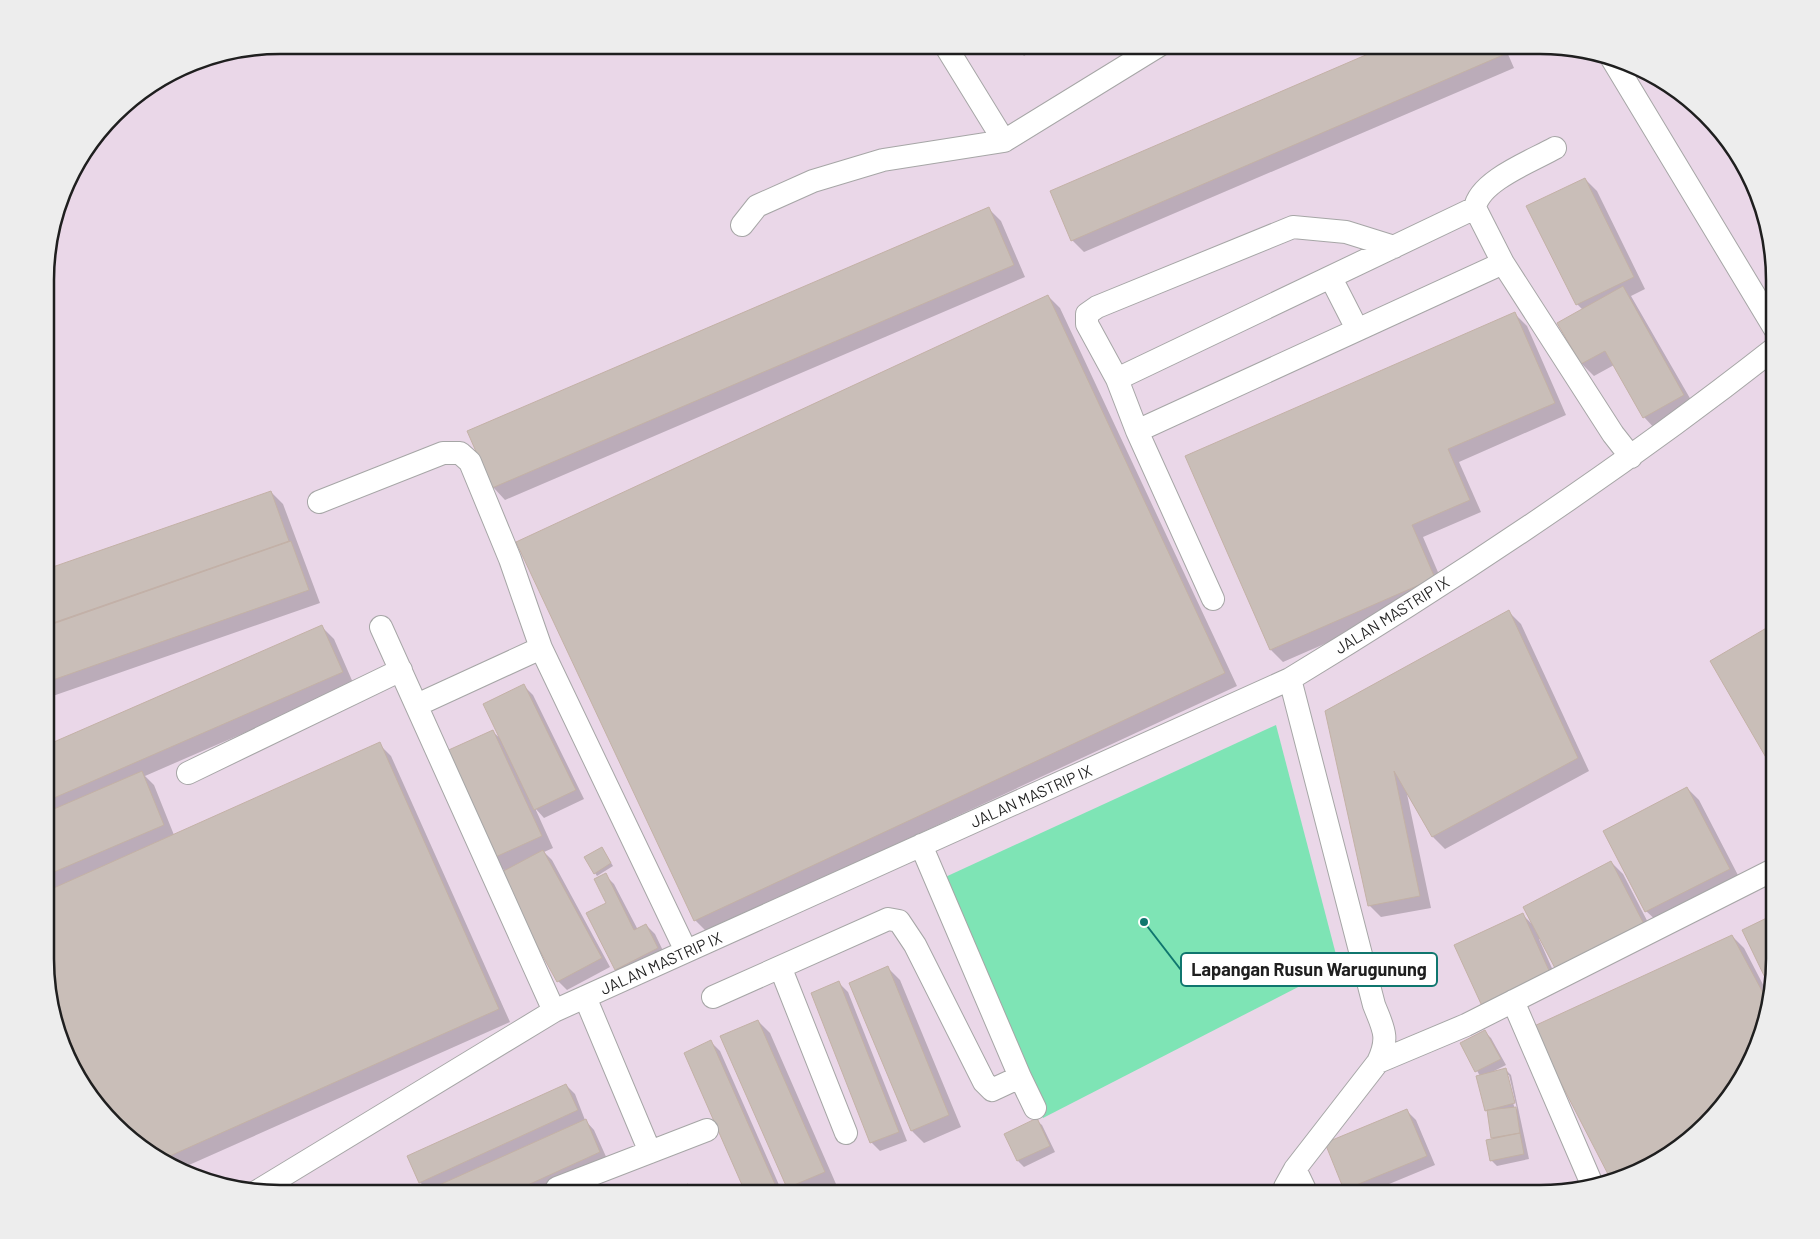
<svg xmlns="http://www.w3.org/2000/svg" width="1820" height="1239" viewBox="0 0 1820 1239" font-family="Barlow,sans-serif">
<rect width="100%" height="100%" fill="#f1ece5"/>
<!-- industrial -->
<path fill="#ead7e8" d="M280 45H1555L1616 58 1683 93 1751 176 1775 265V974L1762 1035 1727 1102 1644 1170 1540 1194H265L204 1181 137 1146 76 1076 47 989V250L69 176 125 104 190 63Z"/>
<!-- pitch -->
<path fill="#7ee4b5" d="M1276 725 1339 966 1043 1118 941 879Z"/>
<!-- shadow -->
<path fill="#0003" fill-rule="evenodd" d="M1014 45H1041L1024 56Z
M1392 45H1504L1514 68 1084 252 1072 240Z
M1735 157 1745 168 1737 163Z
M1585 179 1597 191 1645 289 1631 296 1695 407 1656 430 1644 417 1614 365 1594 376 1582 364 1559 323 1583 310 1577 304Z
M989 209 1001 221 1025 277 505 500 493 487Z
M1048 296 1060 308 1237 686 707 932 695 920Z
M1515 314 1527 326 1566 415 1459 462 1481 512 1423 537 1446 591 1283 662 1271 650 1187 457Z
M271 492 283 504 320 603 47 698V570Z
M1509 612 1521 624 1589 771 1445 849 1433 837 1407 794 1431 908 1381 917 1369 905 1326 712Z
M322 627 334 639 354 685 145 776 154 785 174 835 379 744 391 756 510 1022 180 1169 137 1146 76 1076 47 989V747Z
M524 686 533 695 584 799 544 818 535 808 553 848 544 852 552 860 610 967 567 990 558 981 506 872 492 858V731L502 740Z
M1687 788 1699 800 1741 881 1659 923 1646 911 1604 831Z
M602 848 613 866 597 876 595 873Z
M1611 862 1623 874 1656 938H1541L1539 939 1559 984 1492 1014 1523 915 1533 925Z
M605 875 614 884 638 930 646 925 655 934 666 957 625 979 616 970Z
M1732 936 1744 948 1770 998 1762 1035 1727 1102Z
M888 968 900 980 961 1127 924 1143 912 1131Z
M839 983 848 992 907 1141 880 1151 871 1142Z
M758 1021 770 1033 836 1184 814 1194H794L788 1188 722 1037Z
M1485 1032 1491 1038 1506 1065 1494 1071 1506 1070 1511 1075 1529 1159 1497 1166 1491 1160 1495 1140 1492 1137 1489 1113 1486 1110 1480 1076 1462 1044ZM1506 1075H1509L1517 1109 1515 1110Z
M711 1042 720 1051 783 1194H748Z
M566 1085 575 1094 585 1120 594 1130 608 1161 536 1194H431L420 1182Z
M1407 1111 1416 1120 1435 1165 1365 1194H1350L1345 1189Z
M1036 1120 1042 1125 1055 1152 1024 1167 1018 1161 1005 1134Z"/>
<!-- building -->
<path fill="#c9beb8" stroke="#c3b1a6" d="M1389 45H1498L1503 55 1071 241 1050 191Z
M1585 178 1634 277 1576 305 1526 206Z
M989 207 1014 265 492 488 467 431Z
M1623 286 1684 395 1643 418 1605 351 1581 364 1557 323Z
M1048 295 1225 673 694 921 516 542Z
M1515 312 1555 403 1448 449 1470 500 1412 525 1435 578 1270 650 1185 456Z
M271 491 289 541 47 625V569Z
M291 541 309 590 47 682V626Z
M1509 610 1578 758 1432 837 1394 771 1420 896 1368 906 1325 711Z
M1775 623V773L1710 661Z
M322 625 343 672 47 801V745Z
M524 684 576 790 534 810 483 704Z
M493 730 542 836 491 859 442 753Z
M380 742 499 1009 163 1159 137 1146 76 1076 47 989V891Z
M142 771 164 825 47 875V812Z
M1687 787 1730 869 1645 912 1603 831Z
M602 847 611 863 594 874 584 857Z
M543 850 602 958 557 982 498 874Z
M1611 861 1645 926 1557 972 1523 907Z
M606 873 634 930 646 924 658 948 615 970 586 913 606 903 594 879Z
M1523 913 1551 975 1482 1006 1454 945Z
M1775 914V974L1771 990 1742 930Z
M1732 935 1769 1004 1762 1035 1727 1102 1644 1170 1610 1178 1532 1027Z
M888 966 949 1115 911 1131 849 983Z
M839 981 899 1132 870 1143 811 993Z
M758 1020 825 1172 787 1188 720 1036Z
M1485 1030 1501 1059 1475 1072 1460 1043Z
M711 1040 778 1191 771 1194H746L684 1053Z
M1506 1068 1515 1103 1485 1111 1476 1076Z
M566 1084 578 1110 419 1183 407 1156Z
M1516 1107 1520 1133 1491 1138 1487 1110Z
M1407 1109 1427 1156 1344 1190 1325 1143Z
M1037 1118 1050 1146 1017 1161 1004 1134Z
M586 1119 600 1152 508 1194H430L428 1190Z
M1520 1133 1524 1154 1490 1161 1486 1140Z
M688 1184 693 1194H667Z
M1388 1188 1391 1194H1374Z"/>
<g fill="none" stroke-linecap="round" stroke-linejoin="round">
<!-- minor casing -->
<g stroke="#a6a6a6" stroke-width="24">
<path id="minor" d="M945 45 1004 141 1160 45
M1611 57 1775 329
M1555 148C1532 161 1479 181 1475 208L1503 263 1613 434 1631 457
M742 225 757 206 813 181 883 160 1004 141
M1331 278 1357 329
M1117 379 1475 208
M1137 431 1503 263
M319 502 443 453H460L470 462 510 559 541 648 686 951
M1213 599 1137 431 1117 379 1087 324V314L1097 307 1293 227 1346 232 1394 247
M381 627 554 1011
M417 705 541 648
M188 773 401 670
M921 845 1020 1077 1035 1108
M781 969 846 1133
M585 997 650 1152
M713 997 888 919 899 921 915 945 984 1082 992 1090 1020 1077
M1513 1001 1591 1182
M1378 1062 1466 1025 1775 869
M1295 1169 1307 1194
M557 1188 707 1130
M256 1192 554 1011 1290 679C1457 578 1621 469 1775 348
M1286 1194 1285 1187 1295 1169 1378 1062C1390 1037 1383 1028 1374 1005L1290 679"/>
</g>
<!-- minor -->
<use href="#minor" stroke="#fff" stroke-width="22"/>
</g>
<g text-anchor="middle" stroke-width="5" stroke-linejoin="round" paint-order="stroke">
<!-- street labels -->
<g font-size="16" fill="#1f1f1f" stroke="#fff">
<text transform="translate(1392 615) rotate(-32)" y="6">JALAN MASTRIP IX</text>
<text transform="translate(1031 796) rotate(-24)" y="6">JALAN MASTRIP IX</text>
<text transform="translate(661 963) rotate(-24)" y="6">JALAN MASTRIP IX</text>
</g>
</g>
<!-- crop -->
<path d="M0 0H1820V1239H0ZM280 54H1540A226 226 0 0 1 1766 280V959A226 226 0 0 1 1540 1185H280A226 226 0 0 1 54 959V280A226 226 0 0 1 280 54Z" fill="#ededed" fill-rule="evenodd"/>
<path fill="none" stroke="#1f1f1f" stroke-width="2.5" d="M280 54H1540A226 226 0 0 1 1766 280V959A226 226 0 0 1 1540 1185H280A226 226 0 0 1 54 959V280A226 226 0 0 1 280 54Z"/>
<!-- callouts -->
<path fill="none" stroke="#0f766e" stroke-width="2" d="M1144 922L1181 970"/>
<circle fill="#0f766e" stroke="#fff" stroke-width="2" cx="1144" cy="922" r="5"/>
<rect fill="#fff" stroke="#0f766e" stroke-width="2" x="1181" y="953" width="256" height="33" rx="5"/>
<g font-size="18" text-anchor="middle" font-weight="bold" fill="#1f1f1f">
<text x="1309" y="976">Lapangan Rusun Warugunung</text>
</g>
</svg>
